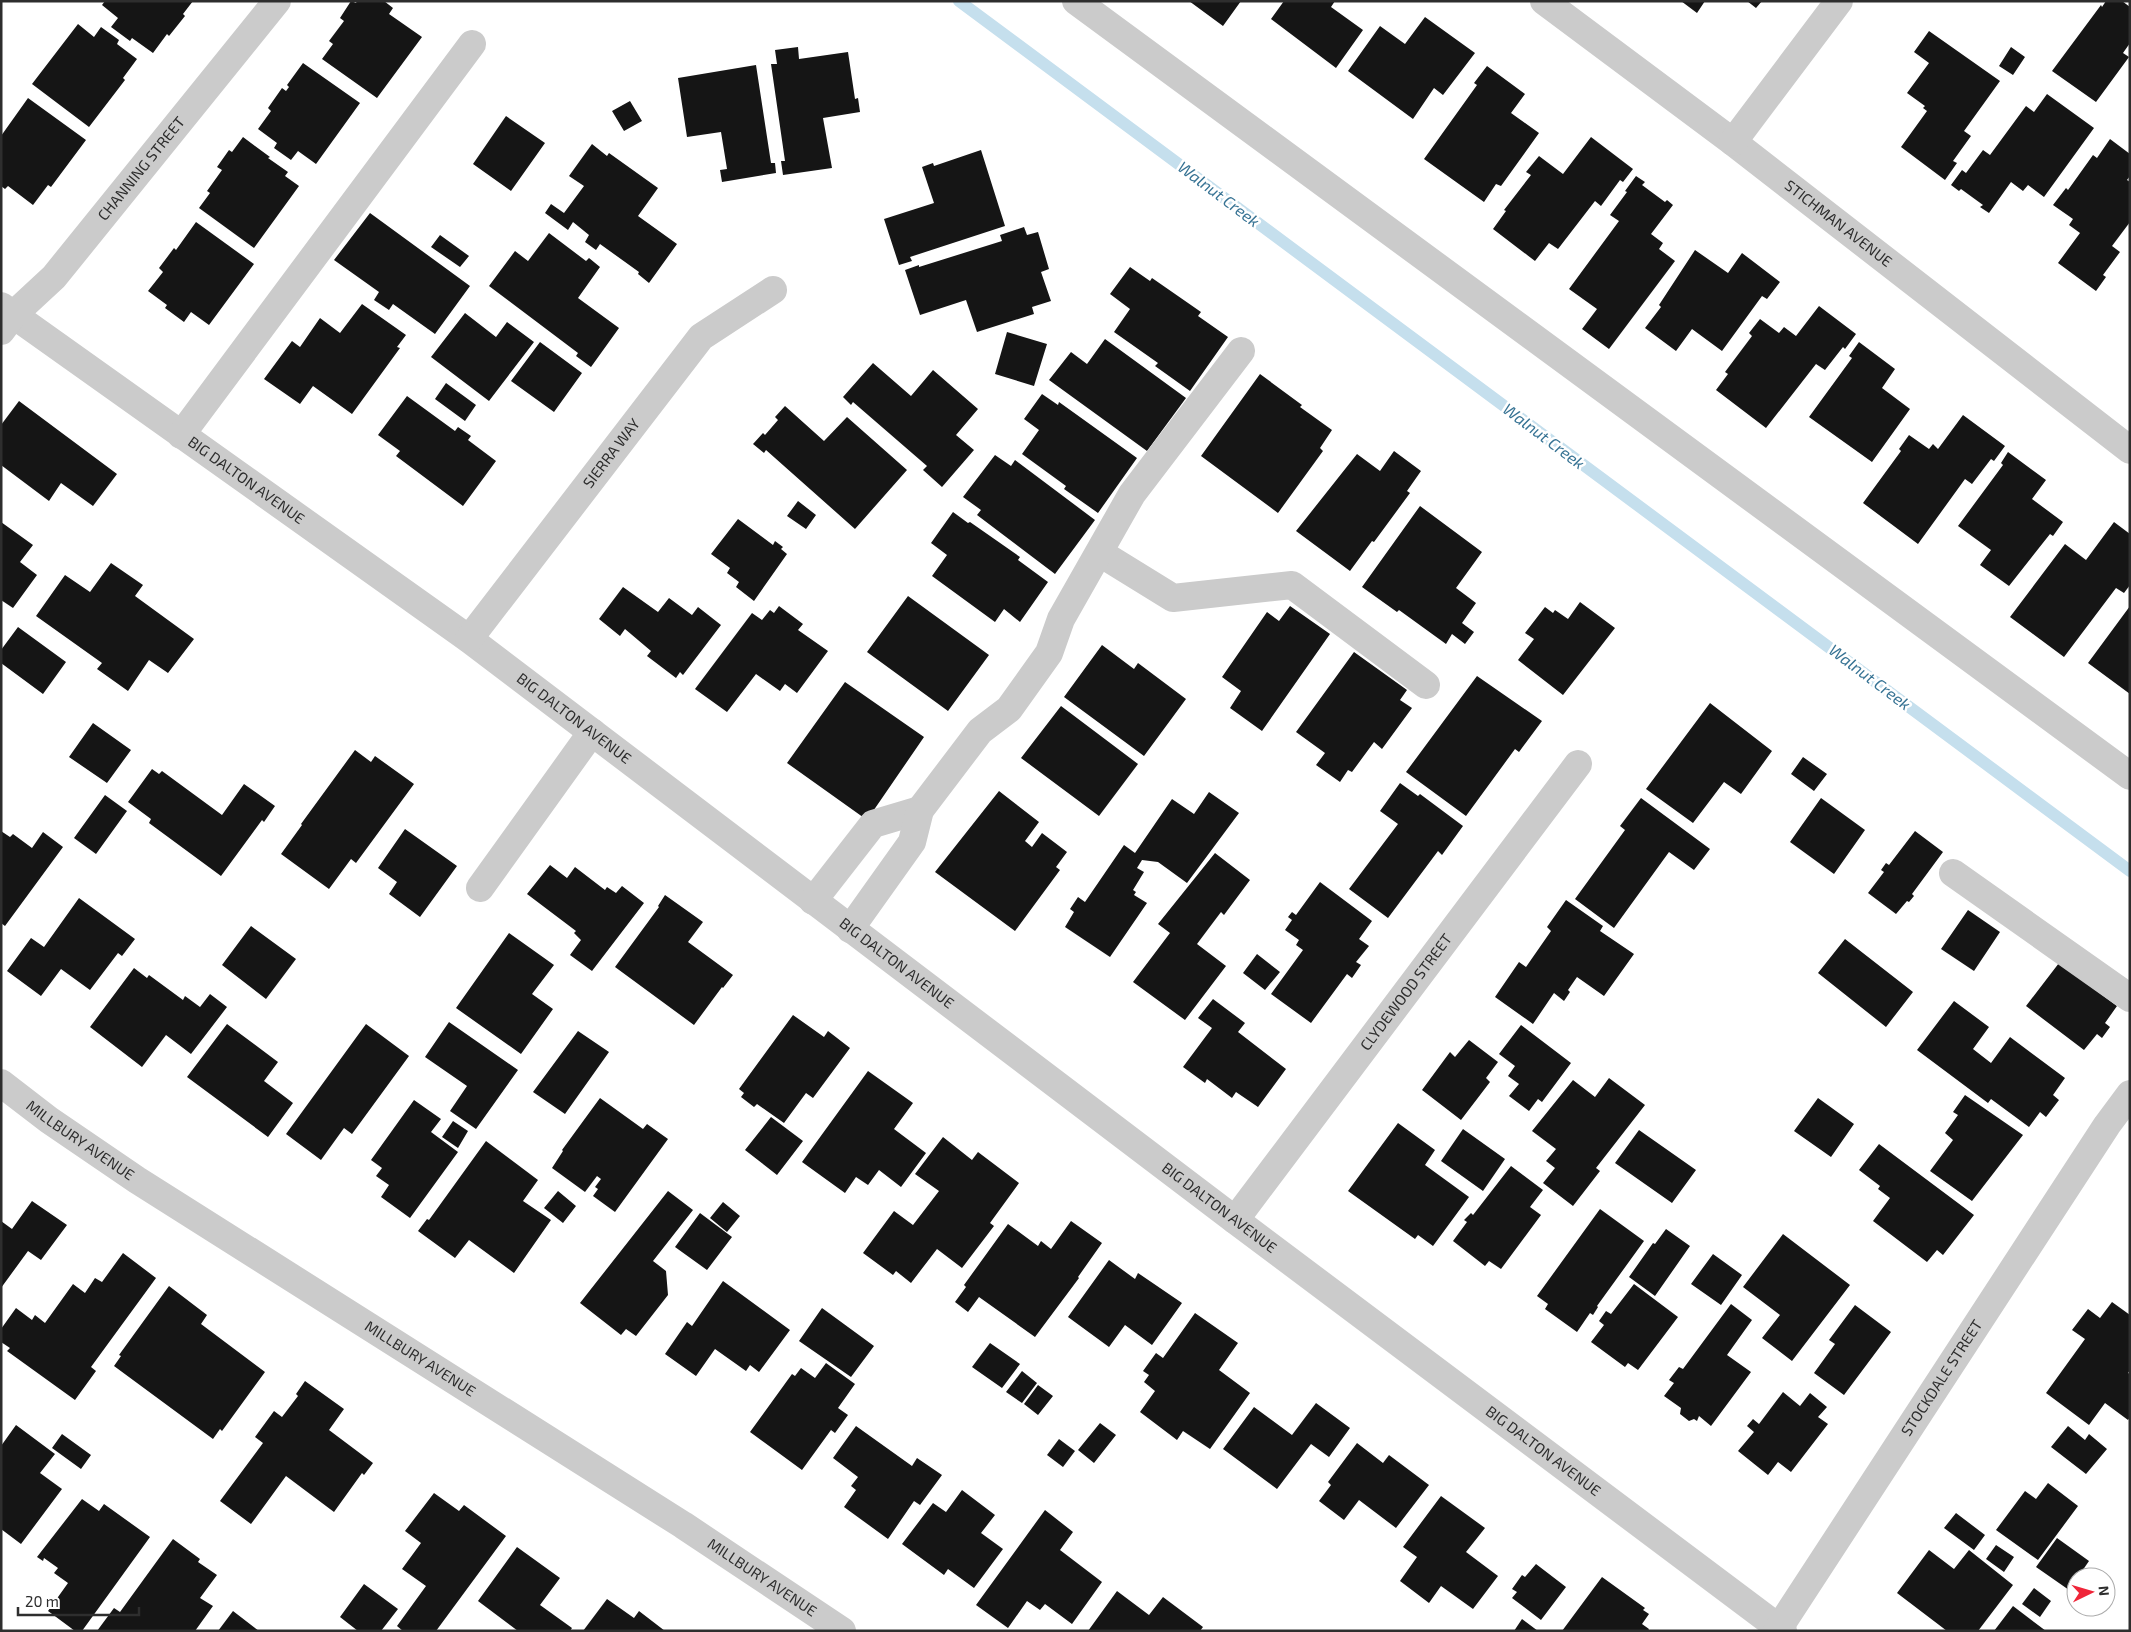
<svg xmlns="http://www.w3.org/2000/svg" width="2131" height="1632" viewBox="0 0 2131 1632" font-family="'Exo 2',sans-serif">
<rect width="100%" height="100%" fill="#fff"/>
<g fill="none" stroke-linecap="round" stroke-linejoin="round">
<!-- stream -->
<path stroke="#c5dfed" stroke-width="12" d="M959 1 2130 871"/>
</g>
<!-- building -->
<path fill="#151515" d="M105 1H193L183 14 185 16 169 36 167 34 153 53 132 38 130 41 111 27 118 18 102 5Z
M351 1 356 3 357 1H384L393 8 389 14 422 37 377 98 322 59 333 44 329 41 344 21 340 18Z
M1189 1H1241L1223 26Z
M1284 1H1335L1331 7 1363 30 1336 68 1271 19Z
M1681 1H1705L1697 13Z
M1747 1H1762L1756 8Z
M2106 1H2122L2130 7V43L2123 53 2129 57 2096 102 2052 71 2101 5 2102 7Z
M1425 17 1475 53 1443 95 1434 88 1413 119 1348 71 1380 26 1405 44Z
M78 24 94 37 101 27 119 40 117 44 137 59 123 78 125 80 89 127 32 84Z
M1929 31 2000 81 1964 131 1971 136 1953 161 1957 163 1945 180 1901 147 1927 111 1923 108 1925 106 1907 93 1929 63 1914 52Z
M798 47 799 59 848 52 855 99 858 98 860 112 823 118 832 168 783 175 781 161H785L771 64H777L775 50Z
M2011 47 2025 57 2013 75 1999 66Z
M303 63 360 103 316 164 298 151 291 160 274 148 277 143 258 129 271 111 268 108 282 88 286 91 289 87 287 85Z
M756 65 771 163H775L776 173 722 182 720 170 727 169 721 132 687 137 678 78Z
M1487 66 1525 94 1511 113 1539 133 1501 186 1496 184 1484 202 1424 159 1477 85 1474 83Z
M2047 94 2094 128 2044 197 2028 185 2023 191 2011 182 1989 213 1980 207 1983 205 1961 189 1959 191 1951 185 1962 170 1966 173 1983 150 1990 155 2026 106 2034 112Z
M28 98 86 140 51 187 48 185 33 205 8 186 5 189 1 186V136Z
M630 101 642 121 624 131 612 111Z
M506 116 545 143 511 191 473 164Z
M243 137 270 157 268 158 288 172 285 176 299 186 254 248 199 208 210 193 207 191 222 170 217 167 229 150 232 152Z
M1591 137 1633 169 1623 182 1620 180 1601 206 1595 201 1558 249 1549 243 1535 261 1493 229 1506 211 1504 210 1531 175 1526 172 1539 156 1563 174Z
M2110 139 2130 154V176L2127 180 2130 182V222L2112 246 2120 252 2103 275 2106 277 2096 291 2058 263 2080 233 2069 225 2073 219 2053 205 2066 188 2068 190 2093 155 2097 158Z
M592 144 607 156 609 153 658 188 638 216 677 244 649 283 638 274 639 272 600 244 596 250 585 242 589 235 573 222 568 230 545 213 551 204 564 213 584 186 569 176Z
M981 150 1005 226 910 257 912 261 899 265 884 219 934 203 922 167 933 163 934 166Z
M1636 176 1645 182 1642 185 1665 202 1667 200 1673 205 1651 234 1663 243 1659 249 1675 261 1609 349 1582 329 1597 309 1569 289 1619 221 1610 215 1627 192 1625 191Z
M370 213 470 286 435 334 393 304 389 310 374 300 379 292 334 260Z
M196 222 254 264 209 325 191 312 184 322 165 308 167 305 148 291 163 272 159 268 174 248 176 250Z
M1024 227 1027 235 1038 232 1049 269 1041 272 1051 301 1032 307 1034 314 977 332 966 300 920 315 905 270 919 265V267L1002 241 1000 235Z
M549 233 586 261 589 258 600 267 578 298 619 328 591 367 576 356 578 353 489 286 515 251 528 261Z
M440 235 469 256 460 267 431 247Z
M1695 250 1728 273 1742 253 1780 282 1767 299 1762 296 1722 351 1692 329 1676 351 1645 328 1661 307 1659 305Z
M1130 267 1150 281 1152 278 1201 312 1198 316 1228 337 1190 391 1155 366 1158 363 1114 332 1130 309 1110 294Z
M362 304 406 335 397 347 400 348 352 414 313 386 300 404 264 379 292 341 300 347 320 318 340 333Z
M1819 306 1856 334 1845 349 1843 347 1825 370 1816 364 1766 428 1716 390 1728 374 1725 372 1752 336 1749 333 1760 319 1779 333 1784 327 1796 336Z
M465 313 496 337 507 322 534 342 489 401 431 357Z
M1007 332 1047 344 1034 386 995 374Z
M1105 339 1186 398 1147 451 1049 380 1071 352 1087 364Z
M540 342 582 373 554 412 511 381Z
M1859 342 1895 369 1882 388 1910 409 1872 462 1809 417 1852 358 1849 356Z
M873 363 911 396 933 370 978 409 956 435 974 450 942 487 923 470 927 466 853 402 851 405 843 397Z
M1260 374 1302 405 1300 407 1332 430 1320 448 1323 451 1278 513 1201 456Z
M446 383 476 405 465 421 435 399Z
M1042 394 1058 405 1059 402 1137 458 1098 513 1064 489 1066 486 1022 454 1039 430 1024 419Z
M407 396 455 431 458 427 471 436 468 440 496 461 463 506 396 456 400 451 378 435Z
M19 401 117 474 93 506 61 483 49 501 1 465V425Z
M785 406 824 441 847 417 907 470 855 529 766 450 764 453 753 444 763 433 765 435 778 420 775 417Z
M1963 415 2005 446 1994 461 1991 459 1972 484 1965 479 1918 544 1863 503 1901 451 1899 449 1909 435 1929 449 1933 444 1938 449Z
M1394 451 1421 471 1407 491 1410 493 1374 542 1372 541 1350 571 1296 531 1357 454 1380 471Z
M2008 452 2046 480 2032 499 2063 522 2053 536 2050 534 2009 586 1980 565 1991 550 1958 526 2003 465 2001 463Z
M995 455 1011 466 1015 460 1095 520 1055 574 977 515 981 510 963 497Z
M798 501 816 515 806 529 787 516Z
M1420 506 1482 552 1456 588 1476 603 1462 623 1474 632 1465 644 1452 634 1446 644 1399 610 1397 612 1362 587Z
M953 512 968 523 970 522 1020 557 1018 560 1048 582 1020 622 1004 609 995 622 932 576 947 555 931 543Z
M738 519 773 545 775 541 783 547 781 549 787 554 754 601 736 587 739 582 727 573 730 568 711 554Z
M1 522 33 545 20 562 37 575 13 608 1 600Z
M2114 522 2130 534V585L2124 593 2116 588 2064 657 2010 617 2065 544 2086 560Z
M111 563 143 585 135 596 194 639 168 673 149 660 128 691 97 669 102 663 36 616 65 575 90 592Z
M623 587 658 612 669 598 692 615 698 607 721 625 683 675 680 672 676 678 647 656 651 651 625 629 620 636 599 619Z
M908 596 989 655 948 711 867 652Z
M1580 602 1615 628 1563 695 1518 660 1534 639 1525 633 1545 607 1553 613 1555 610 1568 619Z
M779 606 803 624 798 630 828 651 797 693 785 684 780 691 756 674 727 712 695 689 752 613 762 620 770 610 774 613Z
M1290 606 1330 634 1262 731 1230 708 1241 691 1222 677 1267 612 1279 621Z
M2130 606V694L2088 663Z
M18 627 66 662 43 694 1 663V650Z
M1102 645 1134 669 1138 663 1186 699 1144 756 1064 697Z
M1354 652 1407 690 1400 700 1412 708 1382 749 1374 742 1352 772 1348 770 1340 782 1316 765 1325 753 1296 732Z
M1477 676 1542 721 1519 752 1515 749 1466 816 1406 772Z
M845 682 924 737 867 820 787 763Z
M1710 703 1772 751 1741 794 1724 782 1693 823 1646 789Z
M1061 706 1138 764 1099 816 1021 758Z
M93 723 131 750 107 783 69 757Z
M355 750 371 762 375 756 414 784 356 863 351 859 329 889 281 854 302 825 301 824Z
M1803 757 1827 774 1814 791 1791 774Z
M152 769 159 774 162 771 222 815 244 784 275 806 264 822 262 820 221 876 149 823 151 819 128 802Z
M1400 783 1418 796 1420 794 1463 826 1442 855 1438 851 1388 918 1349 889 1398 824 1380 811Z
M999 791 1039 822 1025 841 1032 847 1042 833 1067 852 1056 867 1060 870 1015 931 935 872Z
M1209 792 1239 813 1187 883 1158 862 1142 860 1137 868 1144 872 1133 890 1136 892 1134 895 1147 903 1110 957 1065 927 1074 912 1070 909 1078 897 1085 902 1124 845 1135 853 1172 799 1194 814Z
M105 795 127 811 96 854 74 838Z
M1641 798 1710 849 1694 870 1669 852 1614 928 1575 899 1625 830 1620 826Z
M1821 798 1865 830 1834 874 1790 842Z
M405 829 457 866 420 917 389 894 397 882 378 868Z
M1 831 10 837 13 834 32 848 43 832 63 847 5 926 1 923Z
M1915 831 1943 852 1912 894 1914 896 1909 902 1907 901 1896 914 1868 893 1884 872 1881 870 1886 863 1889 865Z
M1215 853 1250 880 1224 915 1221 912 1197 944 1226 966 1185 1020 1133 982 1170 933 1158 924Z
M550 865 567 878 575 867 605 890 607 887 616 893 622 886 644 903 592 971 570 955 581 940 574 933 576 931 527 894Z
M1320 882 1372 921 1359 939 1369 946 1356 962 1361 965 1352 978 1347 974 1311 1023 1271 994 1303 950 1296 945 1299 940 1285 930 1292 920 1288 917 1292 912 1296 915Z
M665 895 703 922 688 942 733 975 723 988 722 987 694 1025 615 967 659 907 658 906Z
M79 898 135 939 122 956 118 953 90 990 61 969 41 996 7 971 31 938 44 947Z
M1566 900 1603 926 1600 931 1634 954 1604 996 1577 977 1568 990 1570 992 1564 1001 1554 993 1533 1024 1495 997 1519 962 1526 967 1551 931 1547 927Z
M1968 910 2000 932 1974 971 1941 949Z
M251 926 296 959 266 999 222 965Z
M509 933 554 965 532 994 553 1009 521 1054 456 1008Z
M1845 939 1913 992 1886 1027 1818 973Z
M1257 954 1280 972 1265 990 1243 973Z
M2059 963 2117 1006 2105 1023 2110 1027 2102 1038 2097 1034 2084 1050 2026 1006Z
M134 968 147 978 149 975 183 1000 185 996 200 1007 210 994 227 1007 191 1054 166 1035 142 1067 90 1027Z
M1213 999 1245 1023 1238 1032 1286 1069 1258 1107 1236 1092 1232 1098 1207 1079 1205 1083 1183 1067 1212 1028 1198 1018Z
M1954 1001 1989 1027 1973 1049 1991 1063 2010 1037 2065 1078 2053 1095 2059 1100 2046 1117 2040 1112 2029 1127 1991 1099 1988 1103 1917 1050Z
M793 1015 824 1037 828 1031 850 1048 813 1098 806 1093 784 1123 757 1104 754 1107 741 1097 744 1093 739 1089Z
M449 1022 518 1070 476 1129 450 1111 467 1086 425 1057Z
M227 1024 278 1062 264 1081 293 1103 268 1137 187 1077Z
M366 1024 409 1056 352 1134 344 1128 321 1160 286 1134Z
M1521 1025 1571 1063 1542 1102 1538 1099 1529 1111 1509 1096 1519 1084 1508 1076 1515 1066 1499 1054Z
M578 1031 609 1052 565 1114 533 1092Z
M1469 1040 1498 1062 1486 1078 1490 1082 1461 1120 1422 1090 1450 1052 1455 1057Z
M868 1071 913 1103 894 1129 926 1153 901 1187 879 1170 868 1185 856 1177 845 1193 802 1162Z
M1609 1078 1645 1105 1596 1168 1600 1171 1573 1206 1543 1183 1555 1168 1546 1161 1556 1149 1532 1131 1573 1080 1595 1097Z
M1965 1095 2023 1135 1972 1201 1930 1171 1953 1140 1945 1133 1958 1115 1953 1112Z
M600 1098 643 1129 647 1124 668 1139 615 1212 593 1196 598 1189 595 1187 601 1179 597 1176 585 1192 552 1168 563 1151 562 1150Z
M1818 1098 1854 1124 1831 1157 1794 1131Z
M414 1100 441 1119 431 1132 458 1152 410 1218 381 1197 389 1185 376 1176 382 1168 371 1160Z
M771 1117 803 1141 777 1175 745 1150Z
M453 1121 468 1131 458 1148 442 1137Z
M1398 1123 1435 1150 1425 1165 1469 1197 1433 1246 1418 1235 1415 1239 1348 1191Z
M1463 1129 1505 1159 1483 1191 1441 1161Z
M1639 1130 1696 1170 1672 1203 1615 1163Z
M943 1137 972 1160 978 1152 1019 1183 990 1223 994 1226 962 1268 937 1249 911 1283 896 1271 893 1275 863 1253 894 1211 913 1225 939 1191 915 1174Z
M486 1141 538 1180 523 1201 551 1220 514 1273 469 1240 455 1258 418 1231 427 1219 429 1220Z
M1879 1144 1974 1215 1943 1255 1937 1250 1927 1262 1873 1221 1890 1198 1878 1189 1880 1186 1859 1170Z
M1511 1166 1543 1190 1530 1207 1541 1215 1501 1269 1489 1261 1485 1266 1453 1241 1467 1222 1464 1220 1471 1213 1473 1215Z
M558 1191 576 1206 563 1223 544 1208Z
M668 1191 693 1210 653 1261 666 1271 668 1295 636 1336 626 1329 621 1335 580 1303Z
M32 1201 67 1225 41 1260 28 1251 1 1288V1221L12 1229Z
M723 1202 740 1216 727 1232 710 1218Z
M1600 1209 1644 1241 1597 1306 1598 1307 1593 1315 1590 1313 1577 1332 1545 1309 1548 1304 1537 1296Z
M700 1213 732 1237 707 1270 675 1247Z
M1071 1221 1102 1243 1078 1277 1079 1278 1035 1337 979 1297 968 1312 955 1302 966 1287 964 1285 1008 1224 1038 1246 1041 1241 1051 1249Z
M1666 1229 1690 1246 1655 1296 1629 1277 1653 1243 1655 1244Z
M1783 1234 1850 1285 1792 1361 1762 1338 1780 1315 1743 1287Z
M123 1253 156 1278 91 1367 96 1371 75 1400 7 1351 10 1348 1 1342V1329L16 1308 32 1320 35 1315 45 1323 73 1284 85 1293 95 1278 102 1282Z
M1713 1254 1742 1275 1721 1305 1691 1284Z
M1109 1260 1135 1279 1138 1273 1182 1303 1152 1345 1125 1325 1109 1347 1068 1317Z
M723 1281 790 1330 759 1372 750 1365 746 1371 715 1349 696 1376 665 1354 687 1322 692 1326Z
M1634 1284 1678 1317 1638 1370 1628 1363 1625 1367 1591 1342 1604 1325 1599 1321 1606 1311 1611 1314Z
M169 1286 207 1315 201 1324 265 1372 222 1431 220 1429 213 1439 114 1366 121 1356 119 1355Z
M2112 1302 2130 1315V1370L2128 1373 2130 1374V1417L2128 1420 2105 1403 2089 1425 2046 1393 2085 1339 2072 1330 2088 1309 2100 1318Z
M1731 1304 1752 1320 1727 1355 1751 1372 1711 1426 1699 1416 1697 1421 1694 1419 1689 1421 1680 1414 1681 1408 1664 1396 1674 1383 1669 1380 1679 1367 1683 1369Z
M1855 1305 1891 1332 1844 1395 1814 1373 1835 1344 1829 1340Z
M822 1308 874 1346 851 1377 799 1341Z
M1195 1313 1238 1343 1219 1370 1250 1393 1210 1449 1183 1431 1177 1440 1140 1412 1155 1391 1144 1382 1149 1375 1143 1371 1156 1353 1163 1358Z
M990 1343 1020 1364 1002 1388 972 1367Z
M826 1363 855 1384 838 1408 848 1415 835 1433 831 1430 802 1470 750 1432 792 1374 795 1376 801 1368 815 1378Z
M1022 1371 1037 1383 1022 1403 1006 1392Z
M305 1381 344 1409 329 1430 373 1463 364 1475 362 1473 334 1512 286 1476 251 1524 220 1501 263 1443 255 1437 274 1411 282 1417 298 1396 296 1394Z
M1038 1385 1053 1396 1038 1415 1024 1404Z
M1783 1392 1800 1406 1810 1393 1827 1407 1818 1417 1828 1424 1791 1472 1778 1462 1768 1475 1738 1451 1754 1432 1747 1426 1753 1419 1759 1424Z
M1316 1403 1350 1428 1329 1457 1311 1444 1277 1489 1223 1449 1254 1407 1292 1435Z
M1100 1423 1116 1435 1094 1463 1078 1450Z
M16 1425 55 1454 40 1473 62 1489 21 1544 1 1529V1446Z
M856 1426 912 1466 917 1458 942 1475 920 1505 914 1501 888 1539 844 1507 856 1490 851 1486 858 1477 833 1458Z
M2068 1426 2085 1440 2089 1434 2107 1449 2086 1474 2051 1447Z
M62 1434 91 1455 81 1469 52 1448Z
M1059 1439 1075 1451 1063 1467 1047 1455Z
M1357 1443 1383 1463 1389 1455 1429 1485 1396 1528 1359 1500 1344 1520 1319 1501 1331 1485 1328 1482Z
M2048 1483 2078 1506 2038 1560 1996 1530 2025 1491 2036 1499Z
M962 1490 995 1515 981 1533 1003 1549 974 1588 948 1569 944 1575 902 1544 933 1503 946 1512Z
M434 1493 459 1511 464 1505 506 1536 436 1631H403L397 1626 426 1586 402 1569 421 1543 405 1531Z
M1441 1496 1485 1528 1466 1552 1498 1576 1473 1609 1441 1586 1429 1603 1400 1581 1417 1557 1403 1547Z
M82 1499 99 1511 104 1504 150 1537 82 1631H75L48 1611 68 1583 54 1573 58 1568 44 1558 43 1561 37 1557Z
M1045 1510 1073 1532 1060 1550 1102 1582 1072 1624 1045 1604 1040 1610 1027 1601 1008 1628 976 1605Z
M1956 1513 1985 1535 1974 1550 1944 1528Z
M2057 1538 2089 1561 2078 1577H2076L2069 1590 2036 1567Z
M173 1539 200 1559 198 1562 217 1575 200 1598 213 1606 195 1631H97L114 1608 120 1612Z
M1996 1545 2014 1557 2004 1572 1986 1559Z
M517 1547 560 1578 540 1605 572 1628 570 1631H518L478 1601Z
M1929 1550 1954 1569 1969 1550 2013 1585 1978 1631H1947L1897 1593Z
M1536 1564 1566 1587 1541 1620 1512 1598 1517 1592 1512 1589 1522 1575 1525 1577Z
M1602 1577 1645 1608 1643 1610 1649 1614 1642 1624 1649 1629 1648 1631H1562Z
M364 1584 398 1609 381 1631H358L340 1617Z
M2034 1588 2051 1601 2040 1617 2022 1604Z
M1117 1591 1149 1615 1163 1597 1203 1627 1200 1631H1088Z
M607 1599 634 1618 639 1611 665 1631H583Z
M2013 1606 2046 1631H1994Z
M233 1611 259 1631H218Z
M1522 1619 1538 1631H1514Z"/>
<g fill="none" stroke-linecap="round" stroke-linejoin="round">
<!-- minor -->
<g stroke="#cbcbcb" stroke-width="28">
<path d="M1076 1 2130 776"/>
<path id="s1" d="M1544 1 1733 142 2130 450"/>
<path d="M1733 142 1839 1"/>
<path id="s2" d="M1 306 469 639 1235 1220 1783 1631"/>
<path id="s3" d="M1 331 13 315 54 277 277 1"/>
<path d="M181 435 472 44"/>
<path d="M1100 553 1173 598 1292 585 1426 685"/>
<path id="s4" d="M469 639 701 337 773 290"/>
<path d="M1953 873 2130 998"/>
<path d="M480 888 592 732"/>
<path d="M813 901 873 824 920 810"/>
<path d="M850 929 912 842 920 810 980 731 1009 709 1049 653 1061 619 1132 494 1241 351"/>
<path id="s5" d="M1 1083 49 1120 137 1180 683 1525 842 1631"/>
<path id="s6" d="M1235 1220 1578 764"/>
<path id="s7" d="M1777 1631 2107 1125 2130 1094"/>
</g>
</g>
<g text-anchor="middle" stroke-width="5" stroke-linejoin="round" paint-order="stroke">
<!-- street labels -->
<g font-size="15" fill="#2e2e2e" stroke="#fff">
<text dy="5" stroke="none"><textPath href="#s3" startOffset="215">CHANNING STREET</textPath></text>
<text dy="5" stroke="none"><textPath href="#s1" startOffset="369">STICHMAN AVENUE</textPath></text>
<text dy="5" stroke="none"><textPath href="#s4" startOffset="234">SIERRA WAY</textPath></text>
<text dy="5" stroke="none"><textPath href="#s2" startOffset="301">BIG DALTON AVENUE</textPath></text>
<text dy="5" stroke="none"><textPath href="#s2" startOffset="706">BIG DALTON AVENUE</textPath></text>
<text dy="5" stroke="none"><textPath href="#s2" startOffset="1111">BIG DALTON AVENUE</textPath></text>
<text dy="5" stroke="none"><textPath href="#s6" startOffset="285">CLYDEWOOD STREET</textPath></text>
<text dy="5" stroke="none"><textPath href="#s5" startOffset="98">MILLBURY AVENUE</textPath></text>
<text dy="5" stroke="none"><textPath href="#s2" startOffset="1516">BIG DALTON AVENUE</textPath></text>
<text dy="5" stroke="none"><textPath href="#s5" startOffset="502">MILLBURY AVENUE</textPath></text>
<text dy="5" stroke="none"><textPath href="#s7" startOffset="302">STOCKDALE STREET</textPath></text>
<text dy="5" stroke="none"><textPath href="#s2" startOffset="1921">BIG DALTON AVENUE</textPath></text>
<text dy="5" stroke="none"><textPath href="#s5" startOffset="908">MILLBURY AVENUE</textPath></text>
</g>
<!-- water labels -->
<g font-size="16" font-style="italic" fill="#377394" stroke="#fff">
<text transform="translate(1219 194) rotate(37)" y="6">Walnut Creek</text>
<text transform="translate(1544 436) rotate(37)" y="6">Walnut Creek</text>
<text transform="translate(1870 677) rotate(37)" y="6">Walnut Creek</text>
</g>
</g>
<!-- border -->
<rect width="2131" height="1632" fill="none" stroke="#2e2e2e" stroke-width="5"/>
<!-- north arrow -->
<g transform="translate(2091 1592) rotate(85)"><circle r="24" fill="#ffffff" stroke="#ababab"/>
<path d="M0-4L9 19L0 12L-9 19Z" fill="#ef2539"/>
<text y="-8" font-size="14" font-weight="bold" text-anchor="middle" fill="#2e2e2e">N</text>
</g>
<!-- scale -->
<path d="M18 1607v8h121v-8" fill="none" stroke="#2e2e2e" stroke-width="2.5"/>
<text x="25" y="1607" font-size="15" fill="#2e2e2e" stroke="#ffffff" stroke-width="4" paint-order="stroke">20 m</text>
</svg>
